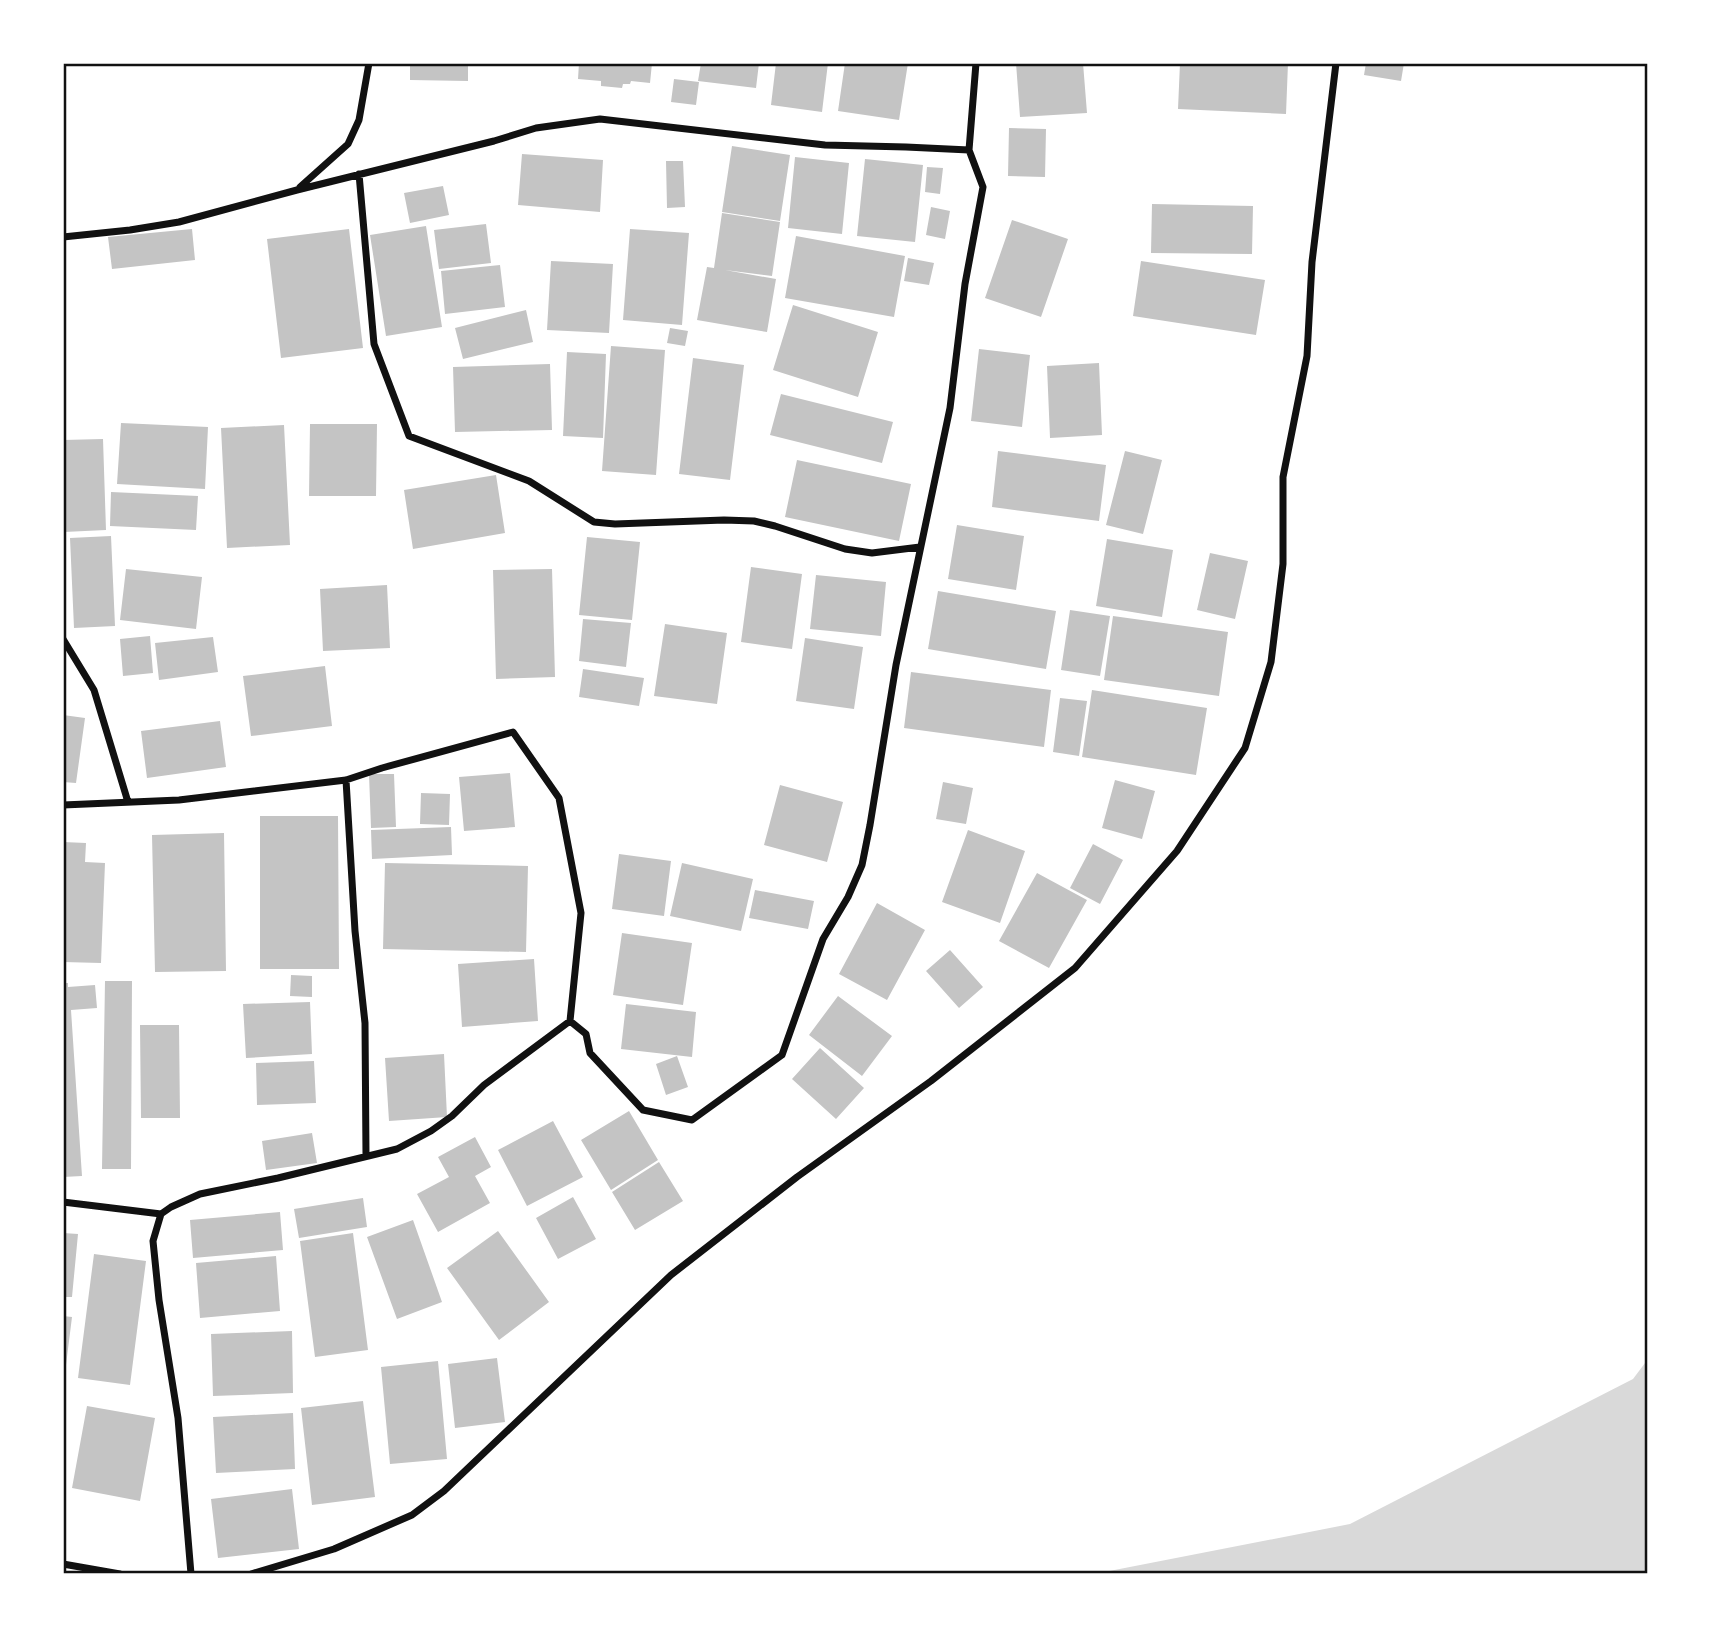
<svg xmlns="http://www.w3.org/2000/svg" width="1711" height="1637" viewBox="0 0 1711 1637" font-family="Spectral,serif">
<rect width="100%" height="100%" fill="#fff"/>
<!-- water -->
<path fill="#d9d9d9" d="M1648 1359V1574H1094L1350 1524 1633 1379Z"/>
<!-- building -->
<path fill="#c4c4c4" d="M410 63H468V81L410 80Z
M579 63H652L650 83 631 81 630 84H623L622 88 601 86V81L578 79Z
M701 63H759L756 88 698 81Z
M776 63H828L822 112 771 105Z
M845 63H908L899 120 838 111Z
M1016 63H1083L1087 113 1020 117Z
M1180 63H1288L1286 114 1178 109Z
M1366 63H1404L1401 81 1364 75Z
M674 79 699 82 696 105 671 102Z
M1009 128 1046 129 1045 177 1008 176Z
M732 146 790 155 780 221 722 212Z
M522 154 603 160 600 212 518 205Z
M795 157 849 163 842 234 788 228Z
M865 159 923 165 915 242 857 236Z
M666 161H683L685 207 667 208Z
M927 167 943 168 940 194 925 192Z
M443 186 449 215 410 223 404 193Z
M1152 204 1253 206 1252 254 1151 253Z
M931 207 950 211 945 239 926 235Z
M722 213 780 222 772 276 725 270 776 279 767 332 697 320 707 267 714 268Z
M1012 220 1068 239 1041 317 985 298Z
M486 224 491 263 439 269 434 230Z
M426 226 442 327 386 336 370 235Z
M192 229 195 260 112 269 108 237Z
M349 229 363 348 281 358 267 239Z
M630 229 689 233 682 325 623 320Z
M796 236 905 256 894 317 785 298Z
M908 258 934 263 929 285 904 281Z
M551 261 613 264 609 333 547 330Z
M1141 261 1265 280 1256 335 1133 316Z
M500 265 505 307 445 314 441 271Z
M793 305 878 332 858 397 773 370Z
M526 310 533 342 463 359 455 328Z
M670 328 688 331 685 346 667 343Z
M611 346 665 350 656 475 602 471Z
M979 349 1030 355 1022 427 971 421Z
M567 352 606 354 603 438 563 436Z
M693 358 744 365 730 480 679 474Z
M1099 363 1102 435 1050 438 1047 366Z
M550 364 552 430 455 432 453 367Z
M781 394 893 422 882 463 770 435Z
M121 423 208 427 205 489 117 484Z
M310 424H377L376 496H309Z
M284 425 290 545 227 548 221 428Z
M103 439 106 530 64 532 63 440Z
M998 451 1106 465 1099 521 992 507Z
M1125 451 1162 460 1143 534 1106 525Z
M797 460 911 484 899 541 785 517Z
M496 475 505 533 413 549 404 490Z
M111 492 198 496 196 530 110 526Z
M957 525 1024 536 1016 590 948 579Z
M111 536 115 626 74 628 70 538Z
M587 537 640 542 632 620 579 615Z
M1107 539 1173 550 1162 617 1096 606Z
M1210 553 1248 561 1235 619 1197 610Z
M751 567 802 574 792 649 741 642Z
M126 569 202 577 196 629 120 620Z
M552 569 555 677 496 679 493 570Z
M816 575 886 582 881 636 810 629Z
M387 585 390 648 323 651 320 589Z
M938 591 1056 611 1046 669 928 649Z
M1070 610 1110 616 1100 676 1061 670Z
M1113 616 1228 632 1219 696 1104 680Z
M583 619 631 623 626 667 579 661Z
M665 624 727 633 717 704 654 696Z
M150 636 153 673 123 676 120 639Z
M213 637 218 672 159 680 155 643Z
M805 638 863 647 854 709 796 701Z
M325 666 332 726 251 736 243 676Z
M583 669 644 678 639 706 579 697Z
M911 672 1051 690 1044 747 904 728Z
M1092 690 1207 708 1196 775 1082 757Z
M1060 698 1087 701 1079 756 1053 752Z
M63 715 85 718 76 783 63 782Z
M220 721 226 767 147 778 141 731Z
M510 773 515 827 464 831 459 777Z
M369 774H394L396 827 371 828Z
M1115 780 1155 791 1142 839 1102 828Z
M943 782 973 788 966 824 936 819Z
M780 785 843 802 827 862 764 845Z
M421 793 450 794 449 825 420 824Z
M260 816H338L339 969H260Z
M451 827 452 855 372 859 371 830Z
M968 830 1025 851 1000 923 942 902Z
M224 833 226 971 155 972 152 835Z
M63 842 86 843 85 862 105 863 101 963 63 962Z
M1093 844 1123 860 1100 904 1070 888Z
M619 854 671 861 664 916 612 909Z
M385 863 528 866 526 952 383 949Z
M682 863 753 879 741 931 670 916Z
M1037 873 1087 900 1049 968 999 941Z
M755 890 814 901 808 929 749 918Z
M877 903 925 930 887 1000 839 974Z
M622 933 692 943 683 1005 613 995Z
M950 950 983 987 959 1008 926 971Z
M534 959 538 1021 462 1027 458 964Z
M291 975 312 976V997L290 996Z
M105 981H132L131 1169H102Z
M63 983H68V987L95 985 97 1008 71 1010 82 1176 63 1177Z
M838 996 892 1036 862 1076 809 1035Z
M310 1002 312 1054 246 1058 243 1004Z
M626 1004 696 1012 692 1057 621 1049Z
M140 1025H179L180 1118H141Z
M820 1048 864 1088 836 1119 792 1079Z
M444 1054 447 1117 389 1121 385 1058Z
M677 1056 688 1087 666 1095 656 1064Z
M314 1061 316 1103 257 1105 256 1063Z
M629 1111 658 1160 611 1190 581 1140Z
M553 1121 583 1177 527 1206 498 1150Z
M312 1133 317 1163 266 1170 262 1141Z
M475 1137 491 1167 475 1176 490 1203 438 1232 417 1194 449 1177 438 1157Z
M659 1162 683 1201 635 1230 612 1192Z
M573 1197 596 1239 558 1259 536 1218Z
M363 1198 367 1227 299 1238 294 1209Z
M280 1212 283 1250 193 1258 190 1220Z
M413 1220 442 1302 397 1319 367 1237Z
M498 1231 549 1302 499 1340 447 1268Z
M63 1233 78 1234 72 1297H63Z
M353 1233 368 1350 315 1357 300 1241Z
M94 1254 146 1261 130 1385 78 1378Z
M276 1256 280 1311 200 1318 196 1263Z
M63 1316 72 1317 65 1373H63Z
M292 1331 293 1393 213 1396 211 1334Z
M497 1358 505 1422 455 1428 448 1364Z
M438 1361 447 1459 390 1464 381 1367Z
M363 1401 375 1497 312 1505 301 1408Z
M87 1406 155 1418 140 1501 72 1488Z
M293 1413 295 1469 216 1473 213 1417Z
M292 1489 299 1549 218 1558 211 1499Z"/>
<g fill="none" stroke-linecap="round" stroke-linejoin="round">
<!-- minor -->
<path stroke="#111" stroke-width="7" d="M969 150 976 63
M359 174 374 344 409 436 529 481 594 522 615 524 724 520 754 521 775 526 845 549 872 553 920 547
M300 187 348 144 359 120 369 63
M63 237 130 230 179 222 297 190 494 141 536 128 600 119 825 145 906 147 969 150 983 187 965 284 950 408 896 665 870 825 862 865 848 897 823 939 782 1055 692 1120 643 1110 590 1053 586 1034 570 1021 484 1085 452 1116 431 1131 397 1149 278 1178 200 1194 171 1207 161 1214 153 1241 159 1300 178 1418 191 1574
M63 639 94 690 128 802
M346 780 355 931 365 1023 366 1156
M63 805 179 800 346 780 382 768 513 732 559 798 581 913 570 1021
M63 1202 161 1214
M63 1564 120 1574
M251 1574 334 1549 412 1515 444 1491 671 1275 797 1177 931 1081 1075 968 1177 851 1245 748 1271 662 1283 564V477L1307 356 1312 262 1336 63"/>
</g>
<!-- border -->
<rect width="1711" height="1637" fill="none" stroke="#ffffff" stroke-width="130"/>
<rect x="65" y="65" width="1581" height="1507" fill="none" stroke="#111" stroke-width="2.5"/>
</svg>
